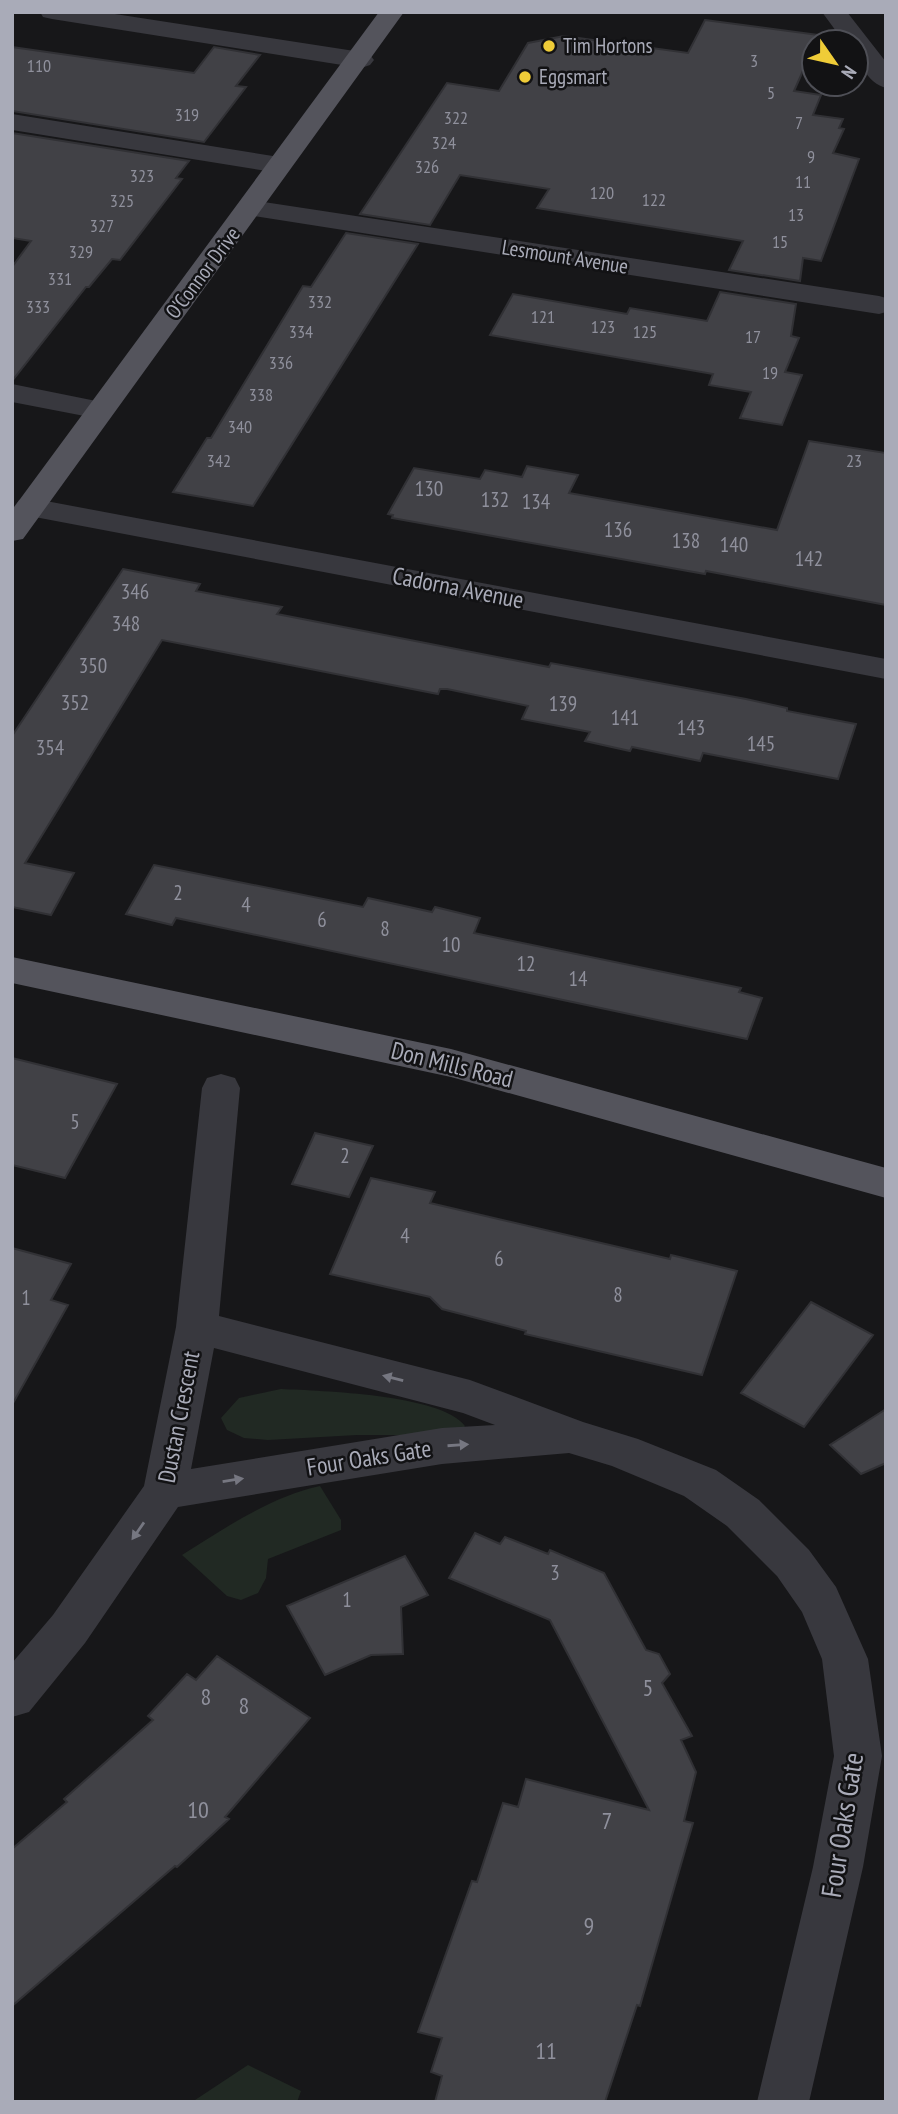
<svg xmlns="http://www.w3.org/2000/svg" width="898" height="2114" viewBox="0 0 898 2114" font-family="'PT Sans Narrow',sans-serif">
<rect width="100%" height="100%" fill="#171719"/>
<!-- green -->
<path fill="#212923" d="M281 1389C321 1391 441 1394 465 1426L458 1435H357L268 1440 244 1438 227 1430 221 1418 239 1398Z
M320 1486 341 1520V1530L268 1559 266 1578 258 1593 241 1600 227 1596 182 1555C225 1528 270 1497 320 1486Z
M248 2065 301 2091 297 2102H192Z"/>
<!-- building -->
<path fill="#414146" stroke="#313135" stroke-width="2" d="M705 20 819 35 794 91 821 95 813 115 843 119 839 128 844 129 833 153 859 159 821 261 803 258 800 281 729 270 743 241 537 208 549 189 460 175 430 225 360 214 447 83 499 91 528 43 564 36 688 53Z
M12 47 194 73 214 47 260 55 236 86 246 87 204 142 12 111Z
M12 133 189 161 176 178 182 179 120 260 112 259 89 287H86L12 381V267L31 241 12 238Z
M346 233 418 244 253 506 173 492 207 438H211L303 286 311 287Z
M720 292 796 304 791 336 799 338 785 372 802 375 782 425 740 418 751 392 709 385 713 374 490 335 513 294 627 314 630 308 707 321Z
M809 441 886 453V605L706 571 705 574 392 518 393 515 388 514 414 468 480 479 485 470 522 477 527 466 578 475 569 493 777 530Z
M123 569 200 584 196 591 282 607 277 614 549 667 551 663 746 699 787 708V711L856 724 838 779 703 753 700 761 632 747 630 751 585 741 590 732 522 719 528 706 447 689H440L438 694 162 640 25 863 74 873 51 915 12 907V736Z
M154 865 363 907 368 898 432 912 435 907 480 918 474 933 741 988 739 992 762 998 747 1039 176 918 172 925 126 914Z
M12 1058 117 1084 65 1178 12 1165Z
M315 1133 373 1146 349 1197 292 1184Z
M371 1178 435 1192 430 1203 670 1259 671 1255 737 1271 702 1375 525 1334 526 1331 442 1309 430 1297 330 1274Z
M12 1248 71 1264 51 1300 68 1305 12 1405Z
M811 1302 873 1335 804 1427 741 1393Z
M886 1409V1463L861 1474 830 1445Z
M475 1533 500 1544 505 1537 548 1554 550 1550 604 1573 646 1650 659 1654 670 1674 662 1683 692 1736 681 1740 696 1772 684 1821 693 1823 640 2006 637 2005 605 2102H435L442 2076 431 2072 442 2038 418 2032 472 1881 477 1882 503 1803 518 1807 526 1779 649 1810 550 1620 449 1578Z
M405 1556 428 1595 401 1607 403 1654 371 1655 325 1675 287 1606Z
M217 1656 310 1718 225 1817 229 1819 177 1867 175 1866 12 2006V1849L67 1802 64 1799 153 1720 148 1716 187 1674 196 1680Z"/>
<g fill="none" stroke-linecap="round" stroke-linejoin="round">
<!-- minor -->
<path fill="#38383e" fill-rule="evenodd" d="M40 12H102L361 52 370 55 374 60 370 65 361 68 52 19 43 17Z
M822 12H847L886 62V88C867 83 856 60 856 42H844Z
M12 114 279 157 288 159 292 165 288 171 279 173 12 130Z
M251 200 879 296 886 298V312L879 314 241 214 237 208 241 202Z
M12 384 111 404 115 410 111 416 100 419 12 402Z
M30 498 886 659V679L19 514 14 507 19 500Z
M221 1074 235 1078 240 1088 219 1316 470 1380 583 1422 638 1439 716 1470 759 1500 809 1550 836 1587 868 1659 882 1756 863 1867 809 2102H757L813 1867 834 1756 822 1659 802 1612 777 1576 727 1526 684 1496 612 1466 569 1453 442 1464 178 1507 85 1643 29 1712 12 1717V1663L53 1615 144 1486 176 1327 202 1088 207 1078ZM214 1348 463 1413 495 1425 442 1428 191 1469Z"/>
<!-- major -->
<path fill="#54545c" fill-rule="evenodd" d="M379 12H404L23 539 12 541V510Z
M12 957 451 1049 886 1168V1198L451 1077 12 983Z"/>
</g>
<!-- one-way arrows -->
<defs><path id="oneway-solid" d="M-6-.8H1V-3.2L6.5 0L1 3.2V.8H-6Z" transform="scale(1.75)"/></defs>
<g fill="#767781">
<use href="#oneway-solid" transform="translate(393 1378) rotate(-166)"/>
<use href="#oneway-solid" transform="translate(458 1445) rotate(-4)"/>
<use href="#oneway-solid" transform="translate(233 1480) rotate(-9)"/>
<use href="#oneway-solid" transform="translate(138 1531) rotate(125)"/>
</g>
<!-- markers -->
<g fill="#efcc38" stroke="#121214" stroke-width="2.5">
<circle cx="549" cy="46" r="7"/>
<circle cx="525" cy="77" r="7"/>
</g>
<g text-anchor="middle" stroke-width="5" stroke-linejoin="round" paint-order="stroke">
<!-- far-number labels -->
<g font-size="18" fill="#8f909c">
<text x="754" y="67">3</text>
<text x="39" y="72">110</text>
<text x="771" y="99">5</text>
<text x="187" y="121">319</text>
<text x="456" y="124">322</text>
<text x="799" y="129">7</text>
<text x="444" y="149">324</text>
<text x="811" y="163">9</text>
<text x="427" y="173">326</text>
<text x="142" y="182">323</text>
<text x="803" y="188">11</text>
<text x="602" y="199">120</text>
<text x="654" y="206">122</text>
<text x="122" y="207">325</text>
<text x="796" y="221">13</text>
<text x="102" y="232">327</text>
<text x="780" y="248">15</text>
<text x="81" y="258">329</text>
<text x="60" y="285">331</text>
<text x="320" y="308">332</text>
<text x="38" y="313">333</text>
<text x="543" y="323">121</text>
<text x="603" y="333">123</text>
<text x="301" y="338">334</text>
<text x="645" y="338">125</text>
<text x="753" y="343">17</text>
<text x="281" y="369">336</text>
<text x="770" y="379">19</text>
<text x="261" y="401">338</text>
<text x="240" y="433">340</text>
<text x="219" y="467">342</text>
<text x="854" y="467">23</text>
</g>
<!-- far-poi labels -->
<g font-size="21" fill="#a9abb8" stroke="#121214" text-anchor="start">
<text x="563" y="53">Tim Hortons</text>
<text x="539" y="84">Eggsmart</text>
</g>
<!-- far-street labels -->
<g font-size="21" fill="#a9abb8" stroke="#121214">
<text transform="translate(565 257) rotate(9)" y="7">Lesmount Avenue</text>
<text transform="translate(203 273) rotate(-53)" y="7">O'Connor Drive</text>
</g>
<!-- number labels -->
<g font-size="21" fill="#8f909c">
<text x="429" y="496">130</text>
<text x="495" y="507">132</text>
<text x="536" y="509">134</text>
<text x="618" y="537">136</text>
<text x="686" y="548">138</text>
<text x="734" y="552">140</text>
<text x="809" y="566">142</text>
<text x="135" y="599">346</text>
<text x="126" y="631">348</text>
<text x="93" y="673">350</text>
<text x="75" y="710">352</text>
<text x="563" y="711">139</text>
<text x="625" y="725">141</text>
<text x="691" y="735">143</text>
<text x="761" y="751">145</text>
<text x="50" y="755">354</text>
<text x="178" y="900">2</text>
<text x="246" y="912">4</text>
<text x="322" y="927">6</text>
<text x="385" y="936">8</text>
<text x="451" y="952">10</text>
<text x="526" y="971">12</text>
<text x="578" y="986">14</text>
<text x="75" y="1129">5</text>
<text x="345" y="1163">2</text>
<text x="405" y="1243">4</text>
<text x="499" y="1266">6</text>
<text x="618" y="1302">8</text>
<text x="26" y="1305">1</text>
<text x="555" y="1580">3</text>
<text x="347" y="1607">1</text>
</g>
<!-- street labels -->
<g font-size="24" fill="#a9abb8" stroke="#121214">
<text transform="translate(458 588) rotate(11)" y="8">Cadorna Avenue</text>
<text transform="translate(452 1065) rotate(14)" y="8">Don Mills Road</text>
<text transform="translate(179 1417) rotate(-79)" y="8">Dustan Crescent</text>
<text transform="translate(369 1458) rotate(-9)" y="8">Four Oaks Gate</text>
</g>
<!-- near-number labels -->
<g font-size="24" fill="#8f909c">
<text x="648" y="1696">5</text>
<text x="206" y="1705">8</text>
<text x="244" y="1714">8</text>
<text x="198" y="1818">10</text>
<text x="607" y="1829">7</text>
<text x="589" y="1934">9</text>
<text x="546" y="2059">11</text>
</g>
<!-- near-street labels -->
<g font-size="28" fill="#a9abb8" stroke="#121214">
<text transform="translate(842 1825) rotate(-81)" y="10">Four Oaks Gate</text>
</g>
</g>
<!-- border -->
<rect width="898" height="2114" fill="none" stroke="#a9abb8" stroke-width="28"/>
<!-- north arrow -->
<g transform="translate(835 63) rotate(124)"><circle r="33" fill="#121214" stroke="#4e4f56" stroke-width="2"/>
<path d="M0-5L12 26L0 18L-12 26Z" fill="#efcc38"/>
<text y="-10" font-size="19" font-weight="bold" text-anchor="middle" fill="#a9abb8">N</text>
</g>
</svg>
